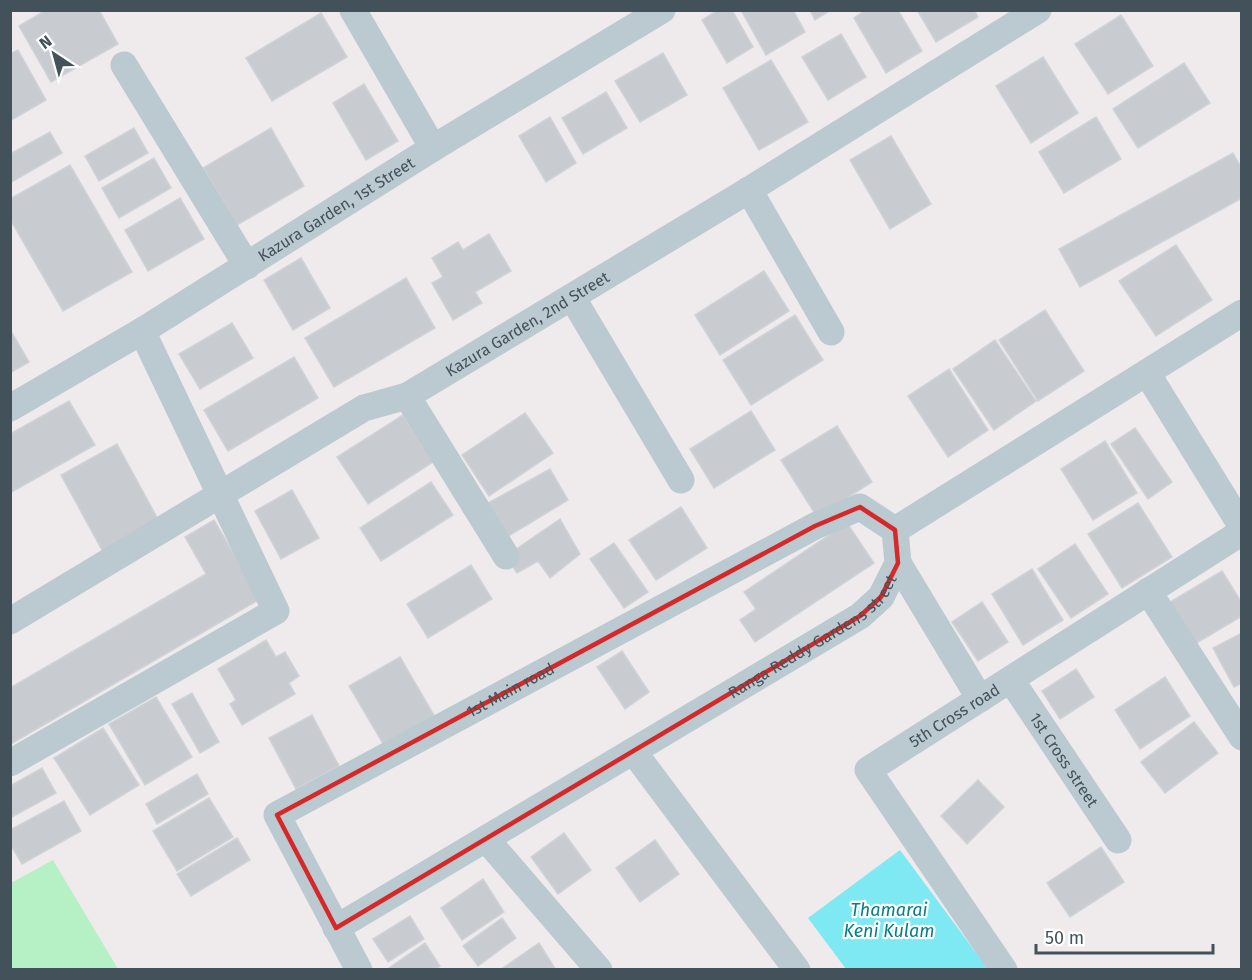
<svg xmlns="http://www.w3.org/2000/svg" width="1252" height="980" viewBox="0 0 1252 980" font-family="'Fira Sans',sans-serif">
<rect width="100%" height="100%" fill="#efebec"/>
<!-- green -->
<path fill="#b5f1c4" d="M53 860 118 969H11V883Z"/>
<!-- water -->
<path fill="#7ee9f2" d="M900 850 988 969H846L808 918Z"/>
<!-- building -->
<path fill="#c8ccd1" stroke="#cfd3d8" stroke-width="1.5" d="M46 10H99L118 44 51 82 19 26Z
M718 10H732L753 47 727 63 702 20Z
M741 10H793L805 32 766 55Z
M810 10H831L815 20Z
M866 10H898L922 51 886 73 854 18Z
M917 10H974L978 17 936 42Z
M321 13 347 57 272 101 246 58Z
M1121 15 1153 66 1108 94 1075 44Z
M841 34 866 77 828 100 802 57Z
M18 50 46 100 10 121V54Z
M663 53 687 95 640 122 615 81Z
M1043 57 1078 113 1031 143 996 86Z
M771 60 808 122 759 150 723 88Z
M1184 63 1210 103 1138 148 1113 109Z
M364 84 398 141 366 160 333 103Z
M606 92 627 128 583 154 562 118Z
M550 117 576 163 546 182 519 136Z
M1096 117 1121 159 1064 193 1039 152Z
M134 128 148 153 99 181 85 156Z
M271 128 304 186 237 225 203 168Z
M50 132 62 153 10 183V154Z
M891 136 931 204 890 229 850 160Z
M1233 153 1242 169V198L1080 287 1059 249Z
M154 158 171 188 119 218 102 188Z
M70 165 132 272 63 311 10 219V199Z
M180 198 204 239 148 271 125 230Z
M489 234 511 271 475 292 482 303 453 320 432 283 443 277 432 258 458 242 463 250Z
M1176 245 1212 300 1156 336 1119 281Z
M301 258 330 308 293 330 264 280Z
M764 271 789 311 720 355 695 315Z
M406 278 435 328 334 387 305 338Z
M1045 310 1084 371 1038 401 999 340Z
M795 315 823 360 751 405 723 360Z
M232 323 253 358 200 389 179 354Z
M10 329 29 362 10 373Z
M995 340 1036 401 994 430 953 369Z
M294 357 318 398 228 451 204 410Z
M949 369 988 430 948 457 908 396Z
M69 401 95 445 10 493V434Z
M751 411 775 450 714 488 690 449Z
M525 413 553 453 489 496 462 455Z
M403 415 433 462 368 504 337 457Z
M837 426 872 482 817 517 781 460Z
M1135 428 1172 482 1148 499 1111 444Z
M1105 441 1137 493 1093 520 1061 469Z
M117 444 159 521 103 552 61 475Z
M550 469 568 500 497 543 477 509Z
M431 482 453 515 381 561 360 528Z
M292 490 319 538 281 559 255 511Z
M1138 503 1172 557 1122 588 1088 534Z
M681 507 707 548 656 580 629 540Z
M560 519 580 554 550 578 538 561 517 573 506 556Z
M214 520 260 599 11 744 10 688 206 574 185 537Z
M847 523 874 563 755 642 740 620 756 609 744 592Z
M614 543 648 592 624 608 590 559Z
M1075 544 1108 594 1071 618 1038 569Z
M471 565 492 599 428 638 407 604Z
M1032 569 1063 620 1023 645 992 594Z
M1222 571 1242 603V616L1195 644 1170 602Z
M982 602 1008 642 978 661 952 622Z
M1242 633V683L1234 687 1213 648Z
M266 640 276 657 285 652 299 676 289 683 295 694 242 725 230 704 236 700 218 669Z
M622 651 649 692 625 709 597 667Z
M400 657 435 717 385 747 349 686Z
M1076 669 1094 697 1060 719 1042 691Z
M1165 677 1190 716 1140 749 1115 710Z
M192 693 219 742 200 753 172 704Z
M156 697 192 757 145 785 109 724Z
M312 715 339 766 296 789 269 738Z
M1194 722 1218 753 1165 793 1141 762Z
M103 728 139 785 90 815 54 758Z
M42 768 56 793 10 818V786Z
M197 774 208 794 157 824 146 804Z
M978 780 1004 807 967 844 941 816Z
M209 798 233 837 177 871 153 831Z
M64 801 81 831 22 864 10 844V830Z
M564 833 591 870 558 894 531 857Z
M237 838 250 860 191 896 177 874Z
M655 840 679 874 640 902 616 868Z
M1101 847 1124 882 1070 917 1047 883Z
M483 879 504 912 462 940 441 908Z
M410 916 424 939 388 962 373 939Z
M502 918 516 938 478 966 463 946Z
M425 943 440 966 434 970H386Z
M539 943 556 970H500Z"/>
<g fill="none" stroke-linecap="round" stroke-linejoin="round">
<!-- minor -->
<g stroke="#bbc9d0" stroke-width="27">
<path d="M353 10 433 148"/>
<path d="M124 65 247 266"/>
<path d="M749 190 831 332"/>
<path d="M572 297 681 480"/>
<path d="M1147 373 1242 527"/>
<path d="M407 396 506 556"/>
<path id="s1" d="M10 408 142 331 433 148 662 10"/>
<path d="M898 563 980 699"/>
<path d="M1148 591 1242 737"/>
<path id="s2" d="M10 621 364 408 407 396 749 190 1038 10"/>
<path id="s3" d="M1011 680 1118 840"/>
<path d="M633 751 797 970"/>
<path d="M10 763 276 611 142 331"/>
<path d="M486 839 599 970"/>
<path id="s4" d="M336 928 860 616 881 597 898 563 895 530 1242 313"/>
<path id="s5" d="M359 970 277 815 815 526 860 507 895 530"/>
<path id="s6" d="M1004 970 868 770 1242 532"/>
</g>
</g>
<!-- marked area -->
<path fill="none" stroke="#d62828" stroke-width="4.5" stroke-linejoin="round" d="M860 507 895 530 898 563 881 597 860 616 336 928 277 815 815 526Z"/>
<g text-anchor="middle" stroke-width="4.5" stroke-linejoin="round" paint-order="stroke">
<!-- street labels -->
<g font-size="16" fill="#43525a" stroke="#fff">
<text dy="6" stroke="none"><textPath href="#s1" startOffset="382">Kazura Garden, 1st Street</textPath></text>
<text dy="6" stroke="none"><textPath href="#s2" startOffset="598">Kazura Garden, 2nd Street</textPath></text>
<text dy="6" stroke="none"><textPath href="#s4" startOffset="560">Ranga Reddy Gardens street</textPath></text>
<text dy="6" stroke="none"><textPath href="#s5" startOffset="440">1st Main road</textPath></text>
<text dy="6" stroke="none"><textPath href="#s6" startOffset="344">5th Cross road</textPath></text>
<text dy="6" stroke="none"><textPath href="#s3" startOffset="96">1st Cross street</textPath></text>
</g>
<!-- water labels -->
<g font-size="18" font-style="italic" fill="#067d88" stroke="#fff">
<text x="889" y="916">Thamarai<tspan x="889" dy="21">Keni Kulam</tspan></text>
</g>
</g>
<!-- border -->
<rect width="1252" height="980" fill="none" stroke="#43525a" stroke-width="24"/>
<!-- north arrow -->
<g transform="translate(54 54) rotate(324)" stroke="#ffffff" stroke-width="4.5" paint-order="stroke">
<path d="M0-4.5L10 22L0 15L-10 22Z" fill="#43525a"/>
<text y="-9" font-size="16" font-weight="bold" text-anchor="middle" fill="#43525a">N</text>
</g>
<!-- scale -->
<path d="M1036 944v9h177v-9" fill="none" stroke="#43525a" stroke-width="3"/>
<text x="1045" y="944" font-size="18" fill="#43525a" stroke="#ffffff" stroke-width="4.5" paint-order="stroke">50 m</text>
</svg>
